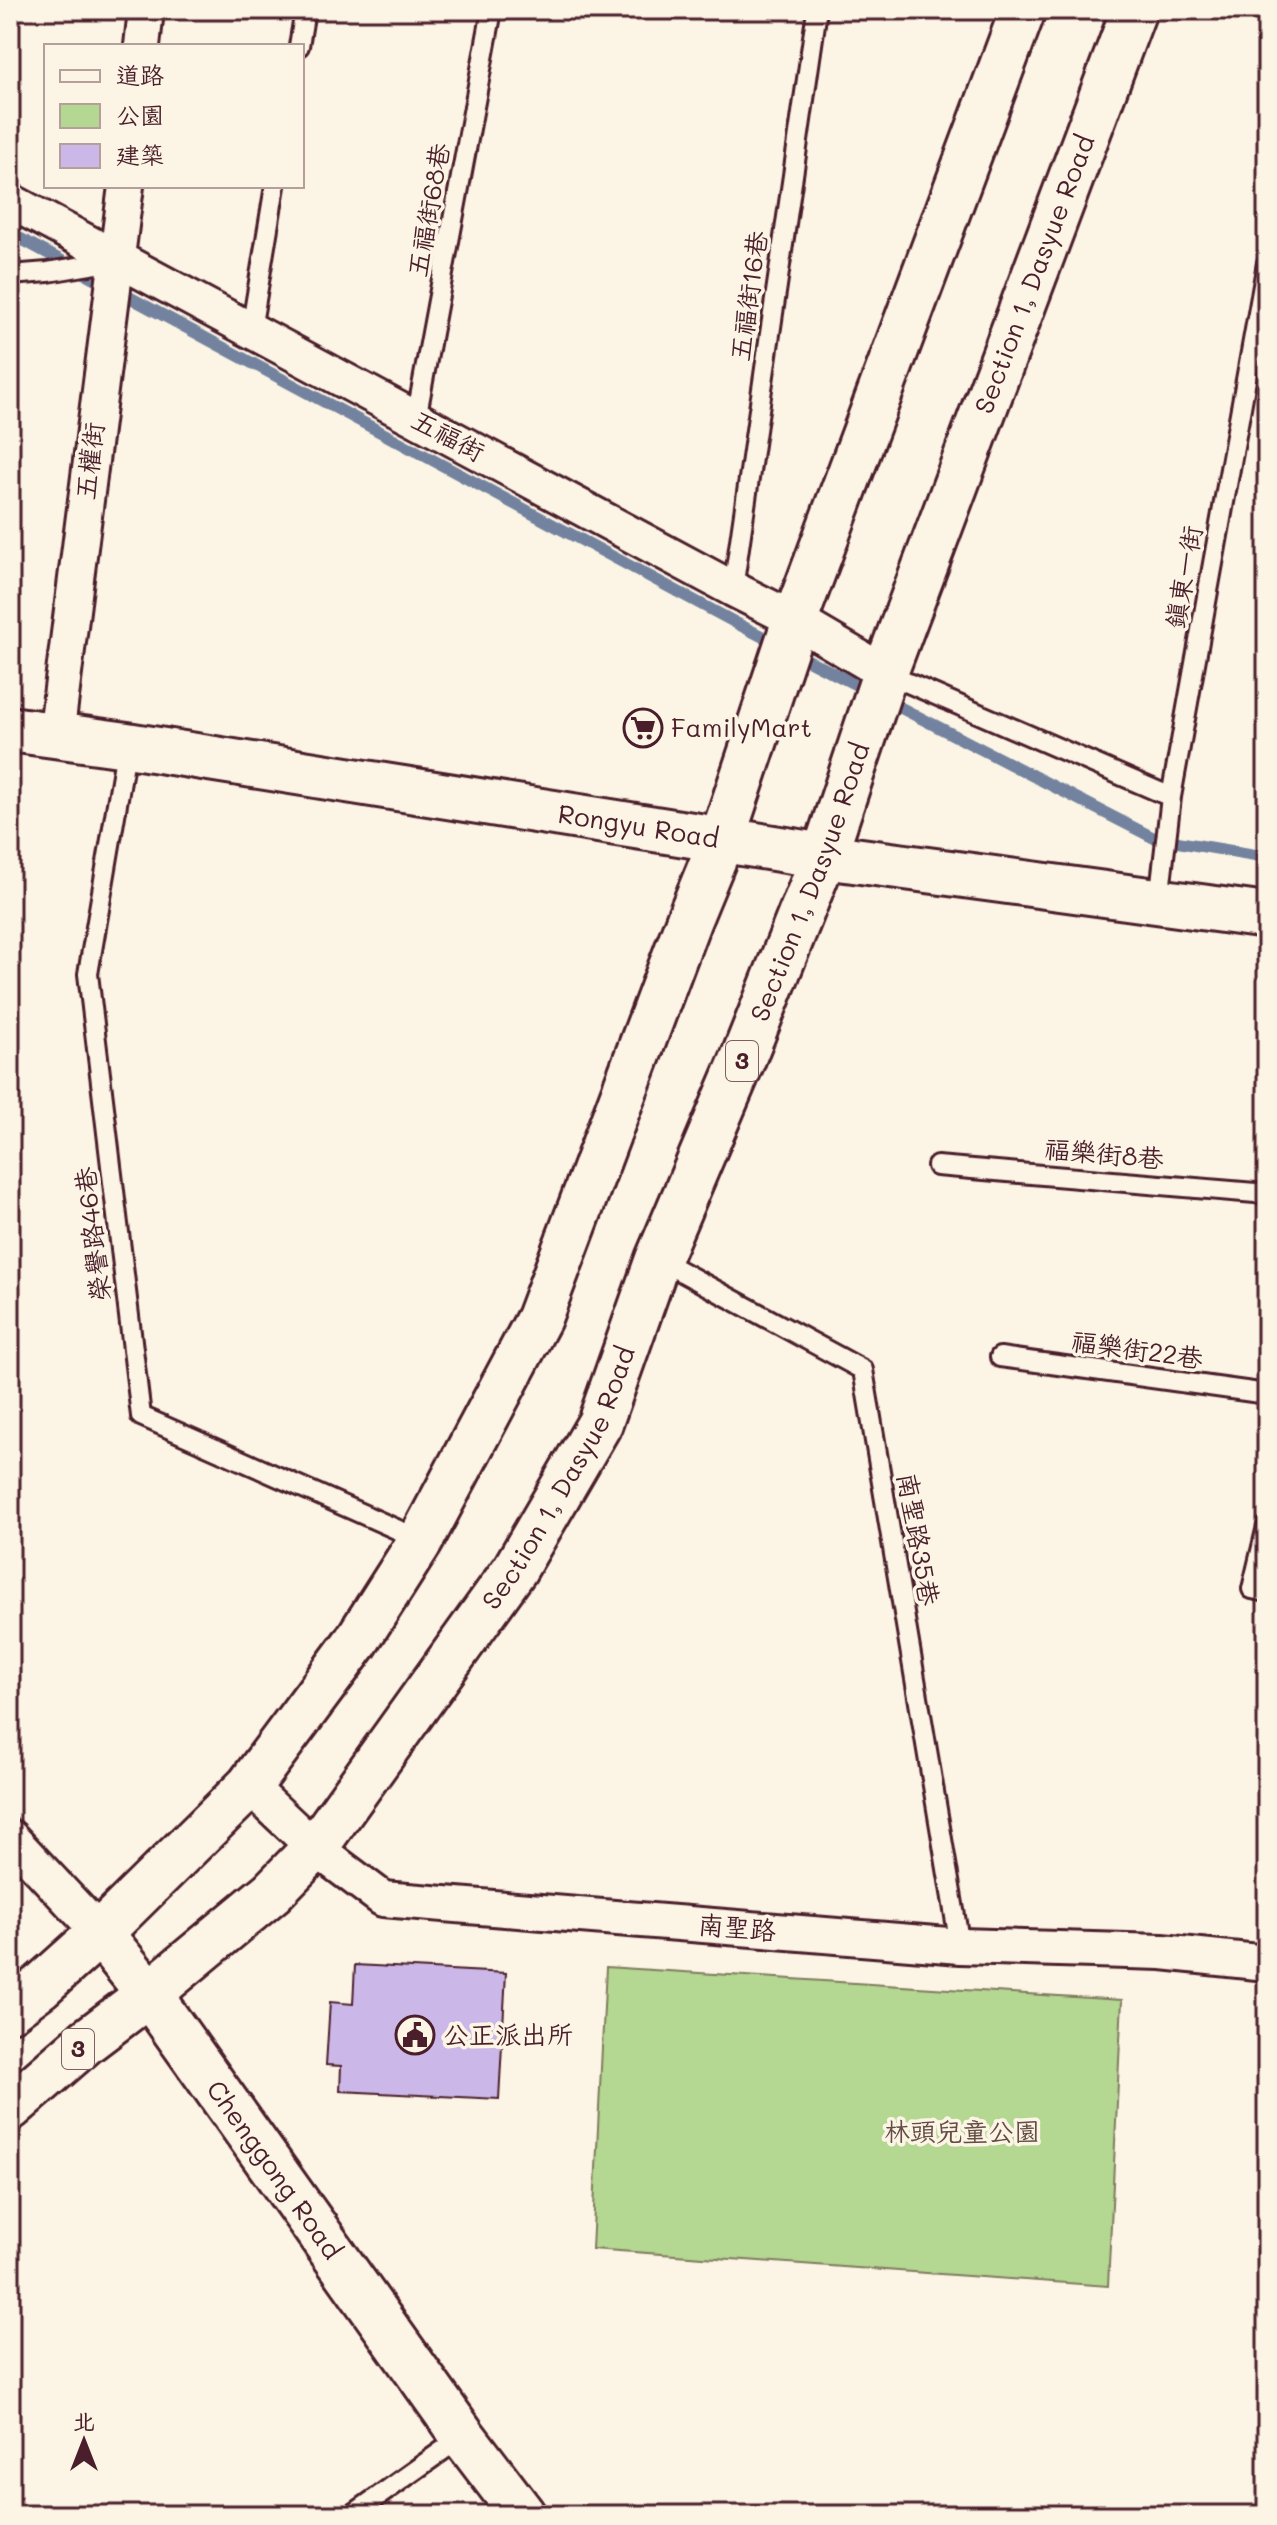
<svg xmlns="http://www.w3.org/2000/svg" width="1277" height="2525" viewBox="0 0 1277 2525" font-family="Mali,'LXGW WenKai TC',sans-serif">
<rect width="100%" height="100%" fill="#fcf5e5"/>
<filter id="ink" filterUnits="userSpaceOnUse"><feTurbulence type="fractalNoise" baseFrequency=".0125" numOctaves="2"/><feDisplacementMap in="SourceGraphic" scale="16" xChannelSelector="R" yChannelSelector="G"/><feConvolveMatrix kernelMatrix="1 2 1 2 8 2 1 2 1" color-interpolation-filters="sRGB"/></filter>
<g filter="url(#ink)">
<!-- green -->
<path fill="#b4d792" stroke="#7f7b5e" stroke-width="2" d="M606 1967 1122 2000 1108 2286 592 2249Z"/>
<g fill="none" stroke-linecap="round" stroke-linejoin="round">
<!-- stream -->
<path stroke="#73839f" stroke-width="12" d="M10 233 738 624 1154 838 1267 857"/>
</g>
<!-- building -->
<path fill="#ccb8e8" stroke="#4a1f2b" stroke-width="2" d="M355 1965 506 1973 499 2099 340 2091 341 2066 326 2065 330 2002 353 2004Z"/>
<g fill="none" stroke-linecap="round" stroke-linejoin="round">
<!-- service casing -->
<g stroke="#4a1f2b" stroke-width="24">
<path id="service" d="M299 46 305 10
M10 275 48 272 114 261
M251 330 275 186
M416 419 492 10
M733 589 817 10
M885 673 1171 797
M127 745 88 974 141 1416 421 1540
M1159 900 1171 797 1267 263
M937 1166 1267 1194
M658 1259 863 1370 960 1946
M1000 1357 1267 1394
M1267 1526 1252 1589 1267 1592
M352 2515 463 2436"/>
</g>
<!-- minor casing -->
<g stroke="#4a1f2b" stroke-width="40">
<path id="minor" d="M142 46 146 10
M10 201 733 589 795 620 885 673
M56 736 126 186
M249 1786 315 1848 383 1899 960 1946 1162 1952 1267 1963
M10 1837 100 1933"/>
</g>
<!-- tertiary casing -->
<g stroke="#4a1f2b" stroke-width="50">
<g id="tertiary">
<path id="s1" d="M10 729 127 745 824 856 1267 916"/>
</g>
</g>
<!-- secondary casing -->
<g stroke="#4a1f2b" stroke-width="50">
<g id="secondary">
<path id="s2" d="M100 1933 149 1994 463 2436 523 2515"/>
</g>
</g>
<!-- primary casing -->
<g stroke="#4a1f2b" stroke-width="50">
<g id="primary">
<path d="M10 2009 41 1986 100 1933 249 1786 356 1642 421 1540 539 1318 689 919 722 839 795 620 1023 10"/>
<path id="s3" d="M10 2108 87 2041 149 1994 272 1892 315 1848 515 1569 600 1423 658 1259 742 1061 824 856 885 673 1134 10"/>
</g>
</g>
<!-- service -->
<use href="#service" stroke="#fcf5e5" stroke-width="18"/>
<!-- minor -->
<use href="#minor" stroke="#fcf5e5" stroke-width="34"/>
<!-- tertiary -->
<use href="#tertiary" stroke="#fcf5e5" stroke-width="44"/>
<!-- secondary -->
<use href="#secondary" stroke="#fcf5e5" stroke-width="44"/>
<!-- primary -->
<use href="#primary" stroke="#fcf5e5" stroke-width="44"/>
</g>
</g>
<!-- icons -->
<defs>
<g id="supermarket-ring" transform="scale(2)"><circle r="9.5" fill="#fcf5e5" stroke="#4a1f2b" stroke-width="1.5"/><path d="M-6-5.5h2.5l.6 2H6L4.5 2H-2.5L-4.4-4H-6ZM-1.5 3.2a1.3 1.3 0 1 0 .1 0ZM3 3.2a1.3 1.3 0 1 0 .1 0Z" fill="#4a1f2b"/></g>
<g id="civic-ring" transform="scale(2)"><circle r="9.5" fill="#fcf5e5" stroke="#4a1f2b" stroke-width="1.5"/><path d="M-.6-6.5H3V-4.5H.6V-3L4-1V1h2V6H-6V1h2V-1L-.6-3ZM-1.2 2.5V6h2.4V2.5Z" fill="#4a1f2b"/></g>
</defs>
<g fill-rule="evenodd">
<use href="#supermarket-ring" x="643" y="728"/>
<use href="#civic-ring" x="415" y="2035"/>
</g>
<g text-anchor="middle" stroke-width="7" stroke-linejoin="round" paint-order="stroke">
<!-- shield labels -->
<g fill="#fcf5e5" stroke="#7f5f63" stroke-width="2">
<rect x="726" y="1041" width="32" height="40" rx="6"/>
<rect x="62" y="2029" width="32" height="40" rx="6"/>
</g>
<g font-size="24" font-weight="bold" fill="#4a1f2b">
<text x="742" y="1069">3</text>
<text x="78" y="2057">3</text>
</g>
<!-- street labels -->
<g font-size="26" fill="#4a1f2b" stroke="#fcf5e5">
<text transform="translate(429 210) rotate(-80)" y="9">五福街68巷</text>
<text dy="9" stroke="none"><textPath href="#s3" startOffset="2142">Section 1, Dasyue Road</textPath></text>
<text transform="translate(749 296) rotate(-82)" y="9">五福街16巷</text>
<text transform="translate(448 436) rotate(28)" y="9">五福街</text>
<text transform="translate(90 461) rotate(-83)" y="9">五權街</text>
<text transform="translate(1184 577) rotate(-80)" y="9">鎮東一街</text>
<text dy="9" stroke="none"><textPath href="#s1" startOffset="636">Rongyu Road</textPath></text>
<text dy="9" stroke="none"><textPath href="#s3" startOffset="1494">Section 1, Dasyue Road</textPath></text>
<text transform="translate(1104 1154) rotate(5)" y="9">福樂街8巷</text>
<text transform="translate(93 1234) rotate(-97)" y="9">榮譽路46巷</text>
<text transform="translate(1137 1350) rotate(8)" y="9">福樂街22巷</text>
<text dy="9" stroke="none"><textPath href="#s3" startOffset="846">Section 1, Dasyue Road</textPath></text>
<text transform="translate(918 1539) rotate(80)" y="9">南聖路35巷</text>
<text transform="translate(737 1928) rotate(5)" y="9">南聖路</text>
<text dy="9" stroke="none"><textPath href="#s2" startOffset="294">Chenggong Road</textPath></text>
</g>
<!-- poi labels -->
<g font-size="26" fill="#4a1f2b" stroke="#fcf5e5" text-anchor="start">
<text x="671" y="737">FamilyMart</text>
<text x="443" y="2044">公正派出所</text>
</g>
<!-- park labels -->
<g font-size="26" fill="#644d45" stroke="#fcf5e5">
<text x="962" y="2141">林頭兒童公園</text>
</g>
</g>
<!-- margin -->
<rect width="1277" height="2525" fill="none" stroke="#fcf5e5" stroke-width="40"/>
<rect x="20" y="20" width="1237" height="2485" fill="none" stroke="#4a1f2b" stroke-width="3" filter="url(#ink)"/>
<!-- legend -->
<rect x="44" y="44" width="260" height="144" fill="#fcf5e5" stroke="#b59f9b" stroke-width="2"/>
<rect x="60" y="70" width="40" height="12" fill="#fcf5e5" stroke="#b59f9b" stroke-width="2"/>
<text x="116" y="84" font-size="24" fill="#4a1f2b">道路</text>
<rect x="60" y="104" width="40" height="24" fill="#b4d792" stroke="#b59f9b" stroke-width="2"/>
<text x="116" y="124" font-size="24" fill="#4a1f2b">公園</text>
<rect x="60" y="144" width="40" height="24" fill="#ccb8e8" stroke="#b59f9b" stroke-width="2"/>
<text x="116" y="164" font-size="24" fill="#4a1f2b">建築</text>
<!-- north arrow -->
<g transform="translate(84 2441)" stroke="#fcf5e5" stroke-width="6" paint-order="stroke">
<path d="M0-6L14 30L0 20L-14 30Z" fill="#4a1f2b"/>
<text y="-12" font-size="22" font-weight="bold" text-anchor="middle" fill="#4a1f2b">北</text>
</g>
</svg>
